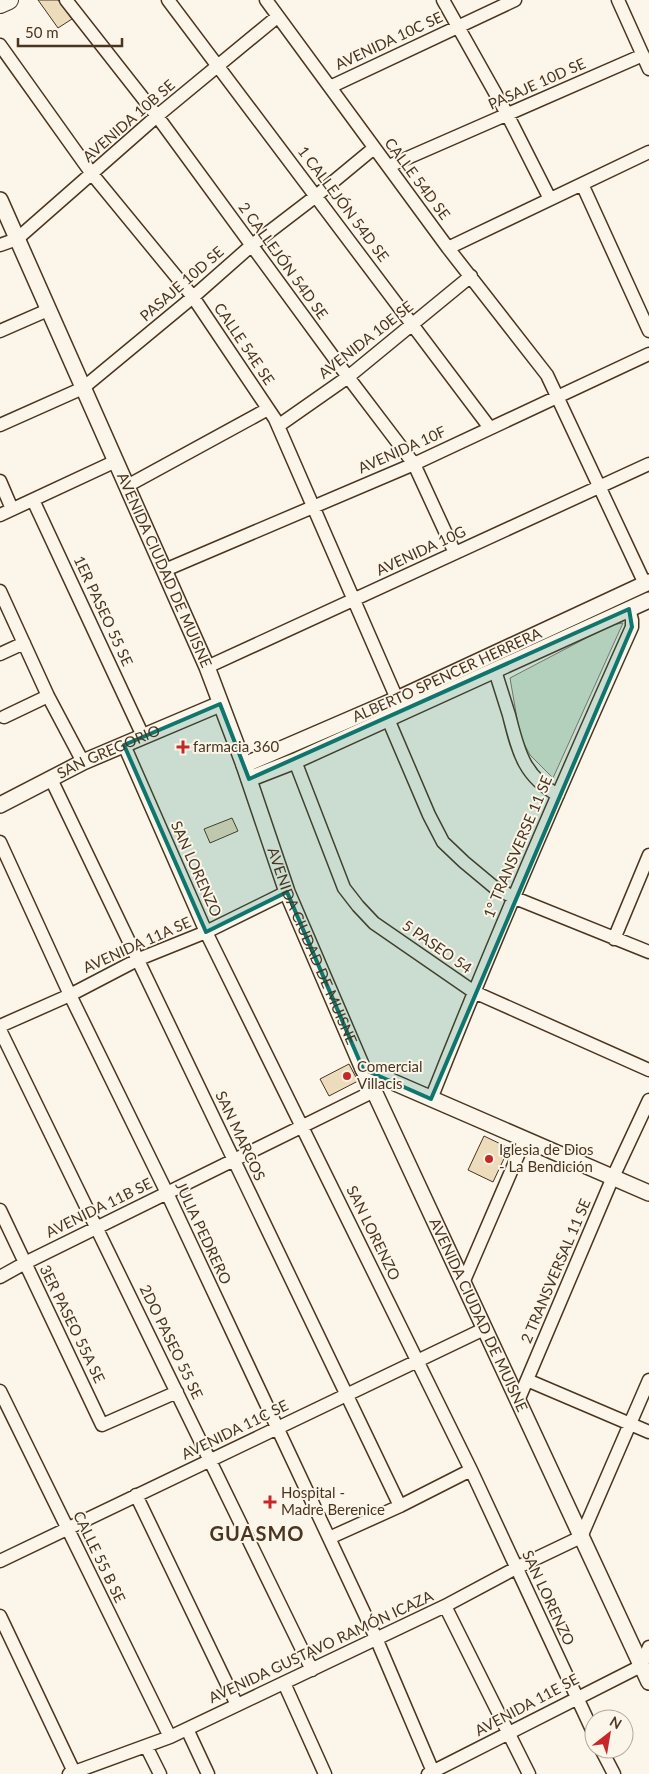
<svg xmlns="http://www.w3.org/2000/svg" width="649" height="1774" viewBox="0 0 649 1774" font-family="Lato,sans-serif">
<rect width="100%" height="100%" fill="#fbf6e9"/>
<!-- green -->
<path fill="#dce7d0" stroke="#887966" d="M623 623 553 778 530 755 520 736 510 678 611 625Z"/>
<!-- building -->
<path fill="#ecdcbc" stroke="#4a3520" d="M38 0H58L72 19 58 28Z
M232 818 238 831 210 843 204 829Z
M349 1064 358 1081 329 1096 320 1079Z
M484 1136 509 1148 493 1182 468 1170Z"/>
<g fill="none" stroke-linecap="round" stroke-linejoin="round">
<!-- minor casing -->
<g stroke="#4a3520" stroke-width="15">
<path id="minor" d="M66 0 157 116 348 377 414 464 455 553
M168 0 490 428
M266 0 448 248 547 375 645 584
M443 0 507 114 550 199
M618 0 649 69
M0 45 92 174 193 297 275 419 397 699
M330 87 515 0
M389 166 643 55
M582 184 649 331
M0 245 17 239 157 116 277 17
M448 248 649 152
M0 331 48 310
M0 425 83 388 193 297 252 245 316 196 374 148
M278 426 348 377 471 276
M0 481 12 509
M127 486 268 409
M33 500 143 736
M0 515 116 461
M165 570 414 464 649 354
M0 591 48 696 83 762
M0 654 24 643
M207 667 649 464
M497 677C501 690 505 702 509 715 518 750 523 776 558 795
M4 717 48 696
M388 719 429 815 443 842 464 862 494 887 515 898 649 952
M124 745 206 932 471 1470 594 1734
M295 761 344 888 358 906 374 923 474 992 649 1070
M51 779 400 1506
M0 842 70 995 167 1193 376 1638 434 1774
M614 939 649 855
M0 1026 70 995 139 959 206 932 287 892
M0 1030 312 1670
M431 1099C494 940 562 783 632 627V620L629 609
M0 1210 102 1425 177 1392
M0 1277 25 1263 374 1091
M463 1283 525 1139
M527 1380 649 1432
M0 1391 170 1737
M518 1401 613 1177 649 1100
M136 1495 237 1705
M329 1538 400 1506 471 1470
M0 1561 484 1329
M445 1606 529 1774
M0 1616 75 1774
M284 1683 325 1774
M187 1729 208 1774
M146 1746 160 1774
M601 1749 614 1774
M69 1774 170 1737 445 1606 516 1568 581 1537 649 1380
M428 1774 641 1666 649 1647"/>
</g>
<!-- tertiary casing -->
<g stroke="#4a3520" stroke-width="18">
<g id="tertiary">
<path id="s1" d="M0 200 207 667 244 765 287 892 363 1069 374 1091 649 1682"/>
<path id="s2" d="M244 765 397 699 649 582"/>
<path d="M249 779 295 761 649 600"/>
<path id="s3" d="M0 805 83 762 220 704"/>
<path d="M363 1069 649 1193"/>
</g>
</g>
<!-- secondary casing -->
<g stroke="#4a3520" stroke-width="20">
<path id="secondary" d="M0 4 9 0"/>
</g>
<!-- minor -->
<use href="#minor" stroke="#fbf6e9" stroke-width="12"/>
<!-- tertiary -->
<use href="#tertiary" stroke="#fbf6e9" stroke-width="15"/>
<!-- secondary -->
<use href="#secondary" stroke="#fbf6e9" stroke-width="18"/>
</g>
<!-- marked area -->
<path fill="#0f766e" fill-opacity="0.2" stroke="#0f766e" stroke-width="4" stroke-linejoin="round" d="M629 609 632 627 431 1099 363 1069 287 892 206 932 124 745 220 704 249 779Z"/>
<!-- markers -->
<g fill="#c62828" stroke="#fbf6e9" stroke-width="2">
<path d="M180.5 739.5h5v5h5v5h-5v5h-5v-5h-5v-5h5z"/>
<circle cx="347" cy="1076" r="5"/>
<circle cx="489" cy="1159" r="5"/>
<path d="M267.5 1494.5h5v5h5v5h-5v5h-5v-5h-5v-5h5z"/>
</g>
<g text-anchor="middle" stroke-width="4" stroke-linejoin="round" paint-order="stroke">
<!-- street labels -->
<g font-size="15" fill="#4a3520" stroke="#fbf6e9">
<text transform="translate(389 41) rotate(-25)" y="5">AVENIDA 10C SE</text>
<text transform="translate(537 84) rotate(-24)" y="5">PASAJE 10D SE</text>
<text transform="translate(129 121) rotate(-41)" y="5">AVENIDA 10B SE</text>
<text transform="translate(417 179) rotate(53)" y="5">CALLE 54D SE</text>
<text transform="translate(343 204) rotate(53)" y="5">1 CALLEJÓN 54D SE</text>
<text transform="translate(283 261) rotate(54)" y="5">2 CALLEJÓN 54D SE</text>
<text transform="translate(182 284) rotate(-41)" y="5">PASAJE 10D SE</text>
<text transform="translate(366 340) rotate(-38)" y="5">AVENIDA 10E SE</text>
<text transform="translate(244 344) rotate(56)" y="5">CALLE 54E SE</text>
<text transform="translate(402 450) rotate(-24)" y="5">AVENIDA 10F</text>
<text transform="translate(421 551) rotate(-25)" y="5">AVENIDA 10G</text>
<text dy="5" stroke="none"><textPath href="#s1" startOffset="405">AVENIDA CIUDAD DE MUISNE</textPath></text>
<text transform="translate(103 611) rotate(65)" y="5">1ER PASEO 55 SE</text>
<text dy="5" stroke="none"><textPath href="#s2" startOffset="222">ALBERTO SPENCER HERRERA</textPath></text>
<text dy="5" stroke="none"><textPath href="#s3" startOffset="121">SAN GREGORIO</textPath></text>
<text transform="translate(518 847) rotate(-67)" y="5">1° TRANSVERSE 11 SE</text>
<text transform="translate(196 869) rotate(66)" y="5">SAN LORENZO</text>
<text transform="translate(137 945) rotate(-24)" y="5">AVENIDA 11A SE</text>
<text dy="5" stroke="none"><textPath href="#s1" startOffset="809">AVENIDA CIUDAD DE MUISNE</textPath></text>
<text transform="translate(437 947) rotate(35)" y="5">5 PASEO 54</text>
<text transform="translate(240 1136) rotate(65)" y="5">SAN MARCOS</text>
<text transform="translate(99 1208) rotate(-26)" y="5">AVENIDA 11B SE</text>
<text transform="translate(203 1233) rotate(65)" y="5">JULIA PEDRERO</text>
<text transform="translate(373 1233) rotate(64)" y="5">SAN LORENZO</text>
<text transform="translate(556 1271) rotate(-67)" y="5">2 TRANSVERSAL 11 SE</text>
<text dy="5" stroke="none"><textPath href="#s1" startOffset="1214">AVENIDA CIUDAD DE MUISNE</textPath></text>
<text transform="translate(72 1324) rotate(64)" y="5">3ER PASEO 55A SE</text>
<text transform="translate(171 1342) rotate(64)" y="5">2DO PASEO 55 SE</text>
<text transform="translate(235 1430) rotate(-26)" y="5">AVENIDA 11C SE</text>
<text transform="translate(99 1557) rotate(64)" y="5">CALLE 55 B SE</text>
<text transform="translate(548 1598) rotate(65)" y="5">SAN LORENZO</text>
<text transform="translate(321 1647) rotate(-25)" y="5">AVENIDA GUSTAVO RAMÓN ICAZA</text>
<text transform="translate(527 1705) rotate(-28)" y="5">AVENIDA 11E SE</text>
</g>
<!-- poi labels -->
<g font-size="15" fill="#4a3520" stroke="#fbf6e9" text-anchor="start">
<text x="193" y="752">farmacia 360</text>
<text x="357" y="1072">Comercial<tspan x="357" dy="17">Villacis</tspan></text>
<text x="499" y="1155">Iglesia de Dios<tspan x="499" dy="17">- La Bendición</tspan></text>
<text x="281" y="1498">Hospital -<tspan x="281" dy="17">Madre Berenice</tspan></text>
</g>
<!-- district labels -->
<g font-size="20" font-weight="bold" letter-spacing="1" fill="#4a3520" stroke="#fbf6e9">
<text x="257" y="1541">GUASMO</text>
</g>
</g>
<!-- north arrow -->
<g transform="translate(609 1734) rotate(31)"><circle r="24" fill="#fbf6e9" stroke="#b4a999"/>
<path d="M0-4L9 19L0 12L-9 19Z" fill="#c62828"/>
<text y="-8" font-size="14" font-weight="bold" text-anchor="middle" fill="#4a3520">N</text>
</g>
<!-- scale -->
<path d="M18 38v8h104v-8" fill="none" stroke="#4a3520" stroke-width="2.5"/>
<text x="25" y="38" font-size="15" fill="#4a3520" stroke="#fbf6e9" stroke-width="4" paint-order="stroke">50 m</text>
</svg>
